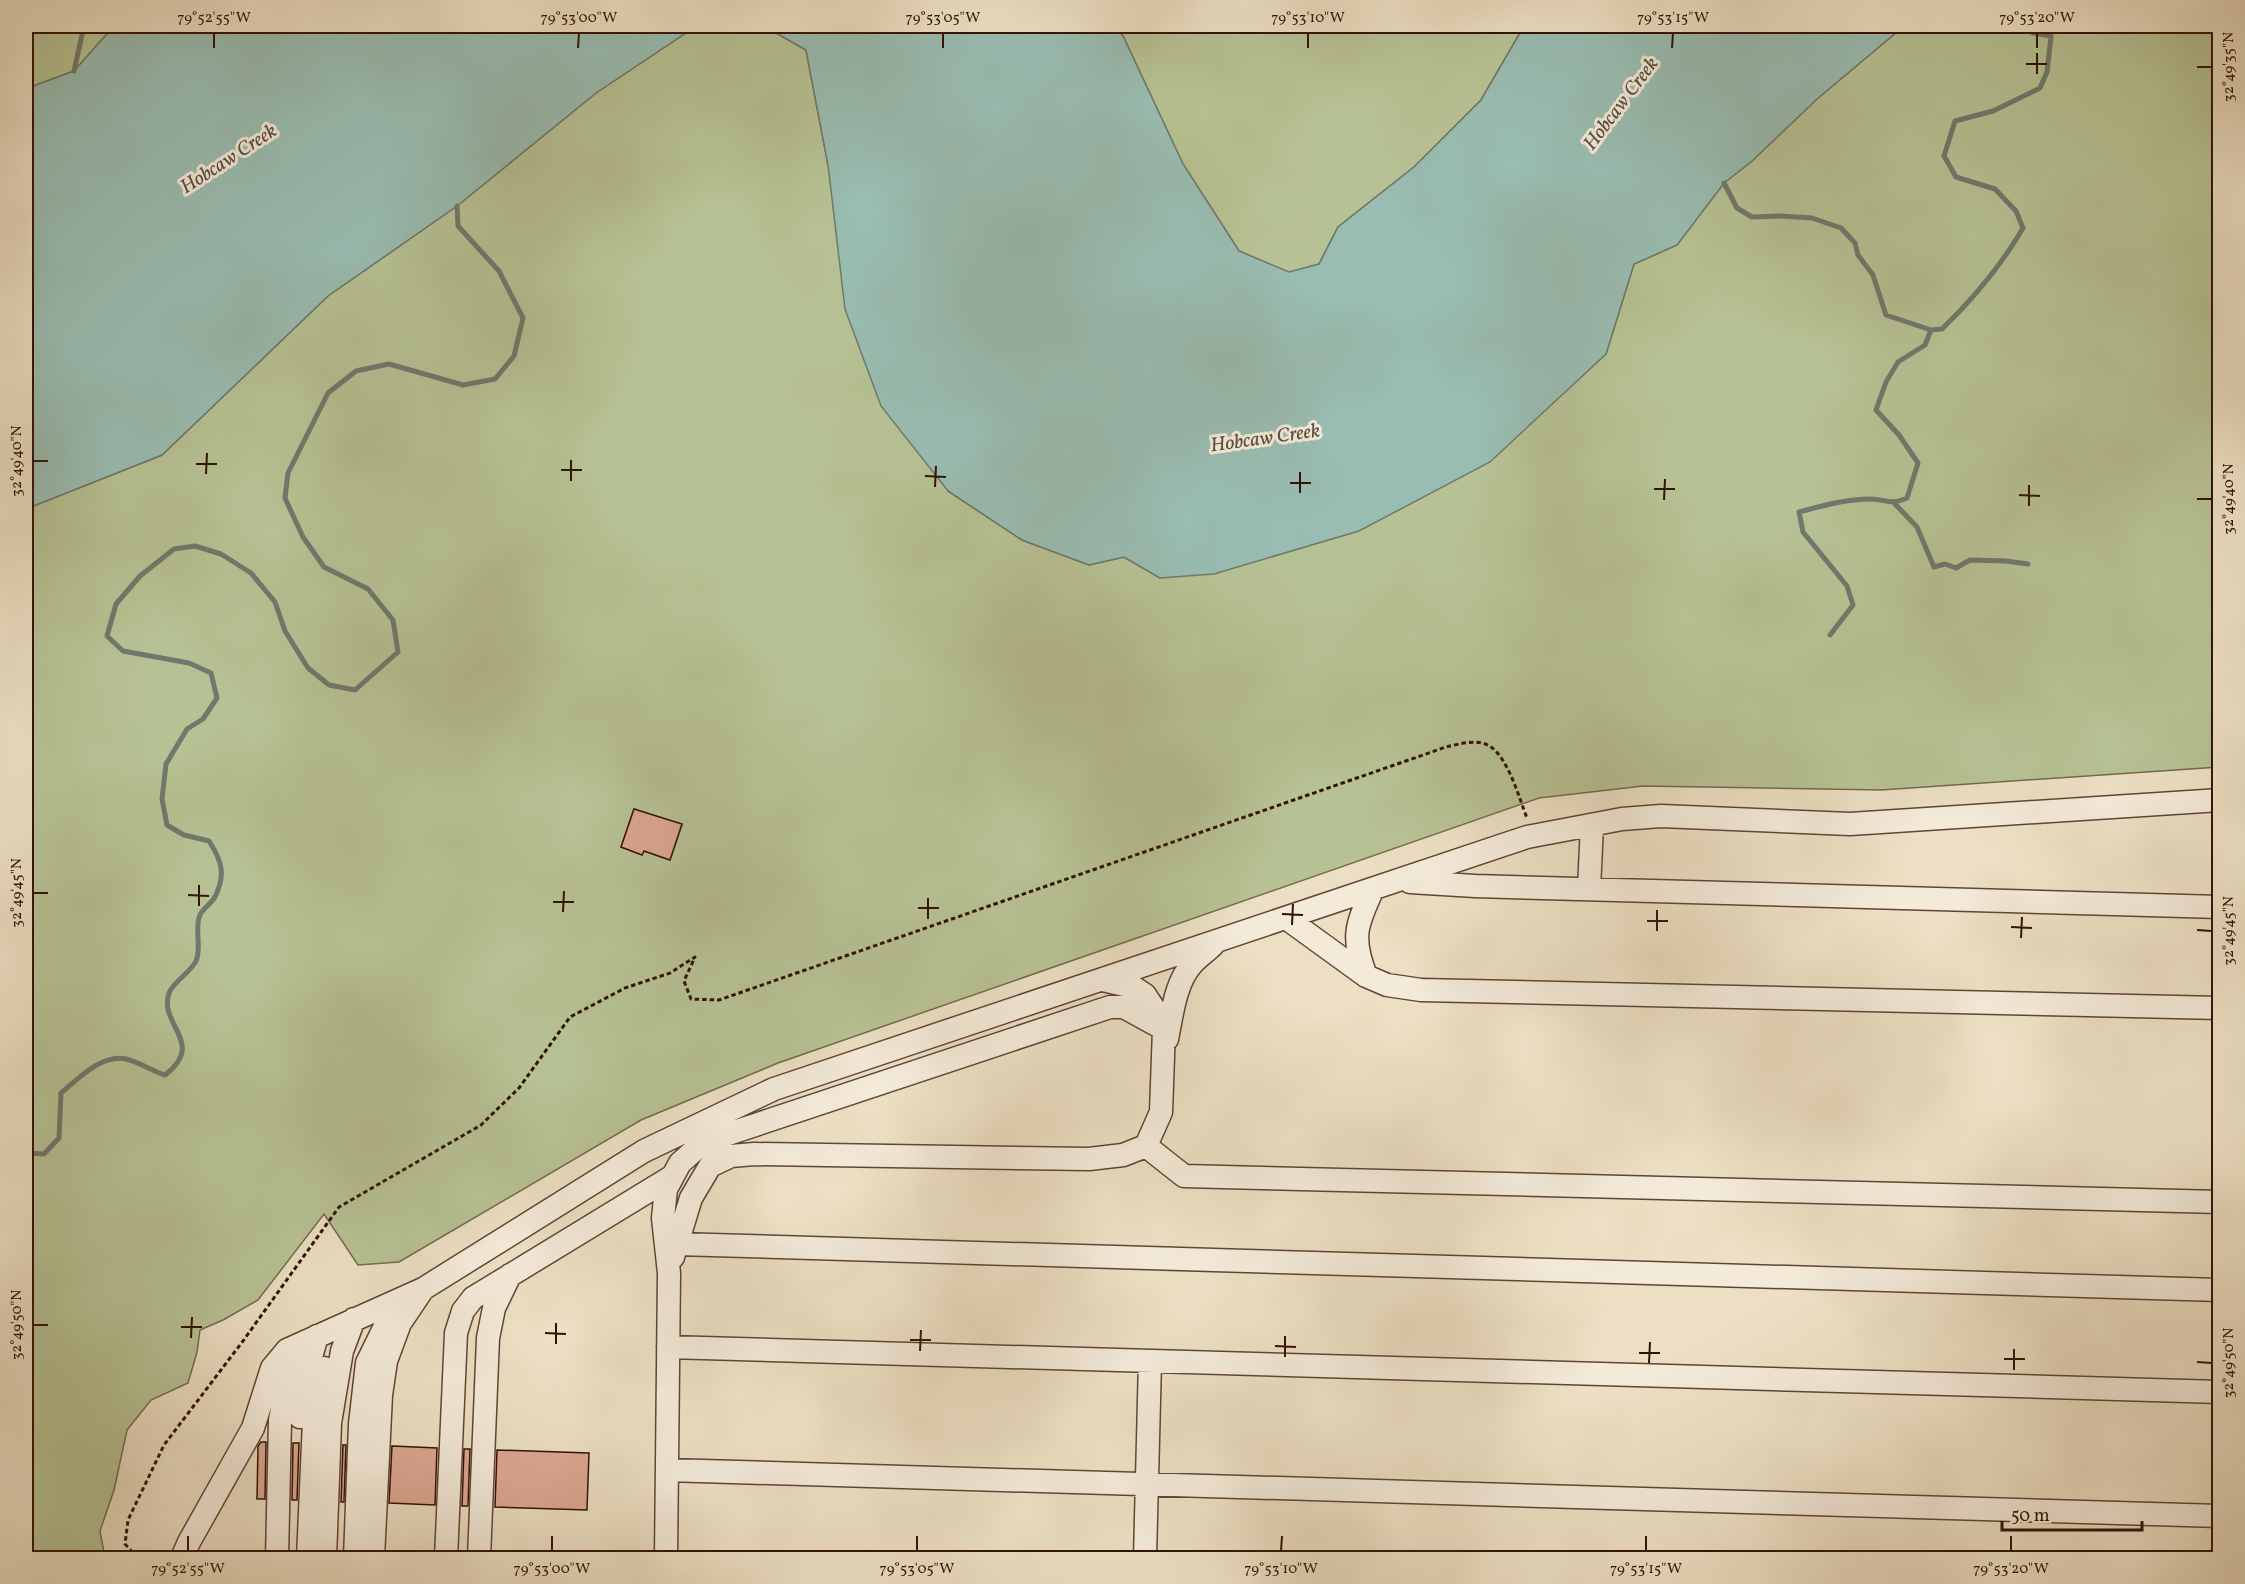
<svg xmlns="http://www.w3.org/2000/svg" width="2245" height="1584" viewBox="0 0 2245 1584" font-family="Vollkorn,serif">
<rect width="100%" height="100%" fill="#ecdfc3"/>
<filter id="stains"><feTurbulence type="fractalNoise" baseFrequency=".00333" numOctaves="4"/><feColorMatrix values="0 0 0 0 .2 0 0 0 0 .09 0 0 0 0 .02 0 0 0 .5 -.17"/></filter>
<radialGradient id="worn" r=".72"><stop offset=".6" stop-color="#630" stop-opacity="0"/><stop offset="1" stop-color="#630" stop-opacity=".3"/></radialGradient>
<!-- green -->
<path fill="#b7c294" stroke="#746a4d" stroke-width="1.5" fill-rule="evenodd" d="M26 26H114L74 71 36 85 26 92Z
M723 26H764L806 50 828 165 948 491 1022 540 1089 565 1124 557 1160 578 1606 354 1634 264 1677 245 1724 183 1752 161 1817 99 1904 26H2219V767L1881 790 1643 786 1539 798 778 1063 641 1120 399 1262 358 1265 324 1214 258 1300 223 1320 200 1330 197 1352 188 1383 151 1400 127 1430 114 1490 100 1531 105 1558H26V509L162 455 328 296 457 206 596 93 692 29ZM634 809 682 825 670 860 644 851 642 854 621 847Z
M1115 26H1524L1481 100 1414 167 1338 227 1319 264 1289 273 1239 251 1183 164 1123 36Z"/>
<!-- water -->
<path fill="#99bdb2" stroke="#6f796d" stroke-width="1.5" d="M114 26H722L692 29 596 93 457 206 328 296 162 455 26 509V92L36 85 74 71Z
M764 26H1115L1123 36 1183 164 1239 251 1289 272 1319 264 1338 227 1414 167 1481 100 1524 26H1904L1817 99 1752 161 1724 183 1677 245 1634 264 1606 354 1490 462 1359 531 1214 574 1160 578 1124 557 1089 565 1022 540 948 491 881 406 845 309 828 165 806 50Z"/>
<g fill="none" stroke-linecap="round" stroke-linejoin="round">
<!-- stream -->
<path stroke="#6f796d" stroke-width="5" d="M74 71 84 26
M1724 183 1737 208 1752 217 1781 216 1812 218 1841 228 1855 243 1858 255 1873 275 1886 315 1931 330 1942 329C1973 299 2001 266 2023 228L2016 211 1995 189 1956 177 1944 156 1955 121 1993 111 2040 88 2047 72 2051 36 2033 33 2020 26
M1895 504 1917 527 1934 567 1945 564 1956 568 1970 560 2006 561 2028 564
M1830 635 1853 605 1847 586 1803 532 1799 512C1822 506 1846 499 1870 499 1887 499 1889 506 1907 498L1918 463 1899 435 1876 410 1886 382 1898 362 1925 345 1931 330
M26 1153 44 1154 59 1138 61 1093C77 1080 102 1053 126 1059 139 1062 152 1071 165 1075 207 1043 158 1025 169 993 174 981 190 973 196 961 202 948 194 928 200 915 203 908 211 904 215 897 226 875 222 861 209 841L184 835 167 825 162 799 166 764 187 729 203 719 217 698 211 673 189 663 123 651 107 636 116 604 140 576 174 549 195 546 221 554 251 573 275 602 285 631 308 668 329 685 355 690 398 652 393 620 368 589 324 567 303 537 285 498 288 473 328 393 356 371 389 364 463 385 495 379 514 356 523 318 499 271 458 226 457 206"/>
</g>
<!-- building -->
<path fill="#dca792" stroke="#311206" stroke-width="1.5" d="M634 809 682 824 670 860 644 851 642 855 621 847Z
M261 1442H266L265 1499H257L258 1446Z
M293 1443H299L297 1500H292Z
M343 1445H346L344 1502H341Z
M392 1446 437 1448 435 1505 389 1503Z
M464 1449H470L468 1506H462Z
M497 1450 589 1453 587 1510 495 1507Z"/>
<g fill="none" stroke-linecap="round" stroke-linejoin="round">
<!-- minor casing -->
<g stroke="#604535" stroke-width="25">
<path id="minor" d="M1410 882 1475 886 2220 907
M1589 889 1592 825
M1286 918 1366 976 1387 985 1421 990 2220 1008
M1366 976C1351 938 1356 925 1373 889
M1167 1039C1172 1015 1175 983 1192 964 1198 957 1206 952 1213 945
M1146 1146 1184 1176 2220 1202
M677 1244 2220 1290
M673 1257 691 1198 710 1166 731 1156 754 1154 1089 1159 1123 1155 1146 1146 1161 1112 1164 1029 1157 1013 1145 995 1133 987 1103 980
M668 1347 2220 1392
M300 1417 305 1378 317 1336
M667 1470 2220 1516
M182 1558 189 1542 253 1428 272 1368 287 1350 423 1289 644 1151 774 1089 1527 837 1622 819 1661 816 1850 824 2220 800
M277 1558 280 1420 284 1398 298 1354
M308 1558 314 1420 324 1368
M325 1558 330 1423 342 1351 354 1319
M355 1558 360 1424 367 1363 389 1318
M373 1558 381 1395 386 1361 400 1323 423 1289
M446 1558 456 1333 463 1311 473 1298 673 1176
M479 1558 488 1338 494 1308 510 1275
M666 1558 669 1273 663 1218 666 1189 680 1163 697 1148 725 1135 1110 1007H1124L1164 1029
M1145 1558 1150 1361"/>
</g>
<!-- path -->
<path stroke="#311206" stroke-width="3" stroke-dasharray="4.5 3" stroke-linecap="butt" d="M138 1558 125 1544 128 1520 164 1445 243 1341 339 1207 481 1125 519 1088 570 1017 625 988 670 973 695 957 684 981 691 999 719 1000 1446 747C1459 744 1479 738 1491 747 1509 760 1519 798 1527 818"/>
<!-- minor -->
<use href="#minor" stroke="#f3ead8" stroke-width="22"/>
</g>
<!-- ticks -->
<path fill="none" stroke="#311206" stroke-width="2" d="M214 48V33M578 48 579 33M943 48V33M1308 48V33M1672 48 1673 33M2037 48V33M2026 64H2047M2197 67H2212M2037 74V53M33 461H48M196 464H217M561 470H582M206 474 207 453M925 476 946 477M571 481V460M1290 483H1311M935 487 936 466M1654 489H1675M1300 493V472M2019 495 2040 496M2197 499H2212M1664 500 1665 479M2029 506V485M33 893H48M188 895 209 896M553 902H574M199 906V885M918 908H939M563 912 564 891M1282 914 1303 915M928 919V898M1647 921H1668M1292 925 1293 904M2011 927 2032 928M2197 930 2212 931M1657 931V910M2021 938 2022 917M33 1325H48M181 1327H202M545 1333 566 1334M191 1338 192 1317M910 1340H931M556 1344V1323M1275 1346 1296 1347M920 1351 921 1330M1639 1353H1660M1285 1357V1336M2004 1359H2025M2197 1362 2212 1363M1649 1363 1650 1342M2014 1370V1349M188 1551V1536M552 1551V1536M917 1551V1536M1281 1551 1282 1536M1646 1551V1536M2011 1551V1536"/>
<g text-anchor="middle" stroke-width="6" stroke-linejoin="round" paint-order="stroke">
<!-- water labels -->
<g font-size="20" font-style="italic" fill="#554e42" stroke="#f3ead8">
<text transform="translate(1620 103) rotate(-53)" y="7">Hobcaw Creek</text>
<text transform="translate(228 158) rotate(-33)" y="7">Hobcaw Creek</text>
<text transform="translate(1265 437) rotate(-8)" y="7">Hobcaw Creek</text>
</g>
</g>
<!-- margin -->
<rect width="2245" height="1584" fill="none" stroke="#ecdfc3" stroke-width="66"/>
<!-- scale -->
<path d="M2002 1521v9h140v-9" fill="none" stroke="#311206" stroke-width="3"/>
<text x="2011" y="1521" font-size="18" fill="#311206" stroke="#f3ead8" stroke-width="4.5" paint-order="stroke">50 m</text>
<rect x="33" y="33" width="2179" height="1518" fill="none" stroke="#311206" stroke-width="2"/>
<g font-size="15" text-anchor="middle" fill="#311206">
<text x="214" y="22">79°52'55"W</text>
<text x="579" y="22">79°53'00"W</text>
<text x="943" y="22">79°53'05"W</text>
<text x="1308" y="22">79°53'10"W</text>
<text x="1673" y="22">79°53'15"W</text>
<text x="2037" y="22">79°53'20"W</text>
<text transform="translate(2228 67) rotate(-90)" y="5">32°49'35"N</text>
<text transform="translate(16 461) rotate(-90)" y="5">32°49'40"N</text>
<text transform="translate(2228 499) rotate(-90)" y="5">32°49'40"N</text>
<text transform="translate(16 893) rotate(-90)" y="5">32°49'45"N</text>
<text transform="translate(2228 931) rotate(-90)" y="5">32°49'45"N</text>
<text transform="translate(16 1325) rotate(-90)" y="5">32°49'50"N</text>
<text transform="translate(2228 1363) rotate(-90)" y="5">32°49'50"N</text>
<text x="188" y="1573">79°52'55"W</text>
<text x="552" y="1573">79°53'00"W</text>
<text x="917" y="1573">79°53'05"W</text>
<text x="1281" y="1573">79°53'10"W</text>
<text x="1646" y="1573">79°53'15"W</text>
<text x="2011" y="1573">79°53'20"W</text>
</g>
<rect width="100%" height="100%" filter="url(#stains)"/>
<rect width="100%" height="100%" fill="url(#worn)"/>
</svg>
